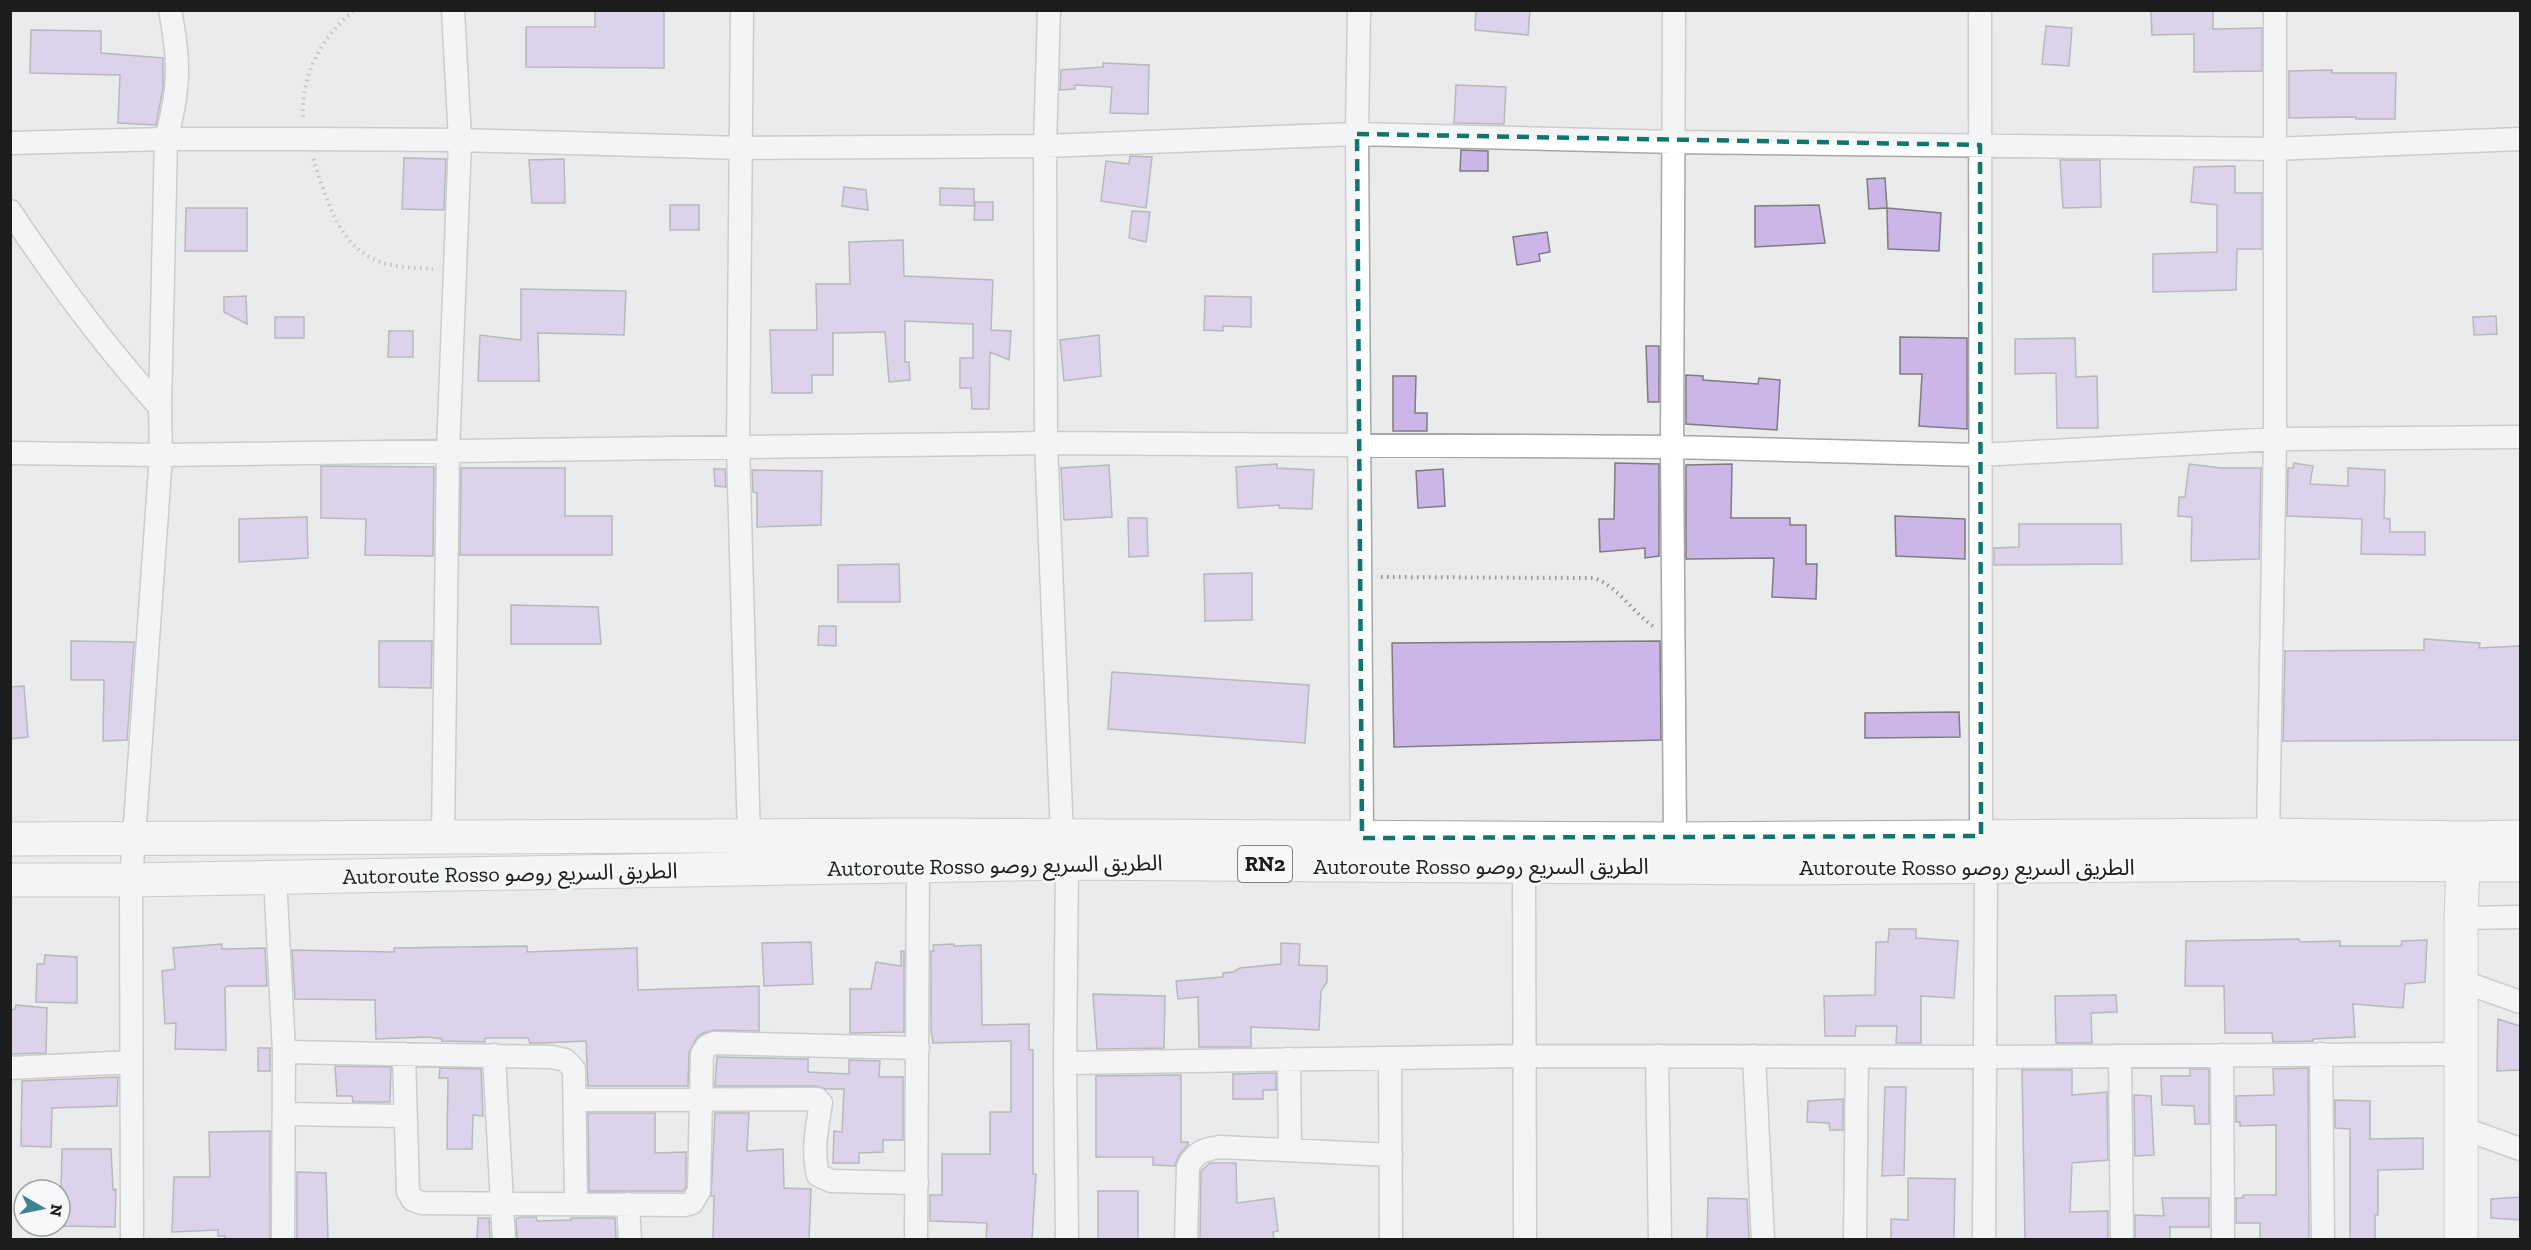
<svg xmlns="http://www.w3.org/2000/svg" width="2531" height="1250" viewBox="0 0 2531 1250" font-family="'Zilla Slab','Noto Sans Arabic',serif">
<rect width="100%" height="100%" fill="#e9ebed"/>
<!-- building -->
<path fill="#ccb6e7" stroke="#7d7c7e" stroke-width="1.5" d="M595 10H664V68L526 67V27H595Z
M1476 10H1530L1528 35 1475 30Z
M2151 10H2213V29L2262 28V71L2194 72V34L2152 35Z
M2046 26 2072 28 2069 66 2042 64Z
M31 30 101 31V53L163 58V88L156 125 118 123 120 75 30 73Z
M1103 63 1149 65 1148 114 1110 113 1112 87 1075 85V89L1060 90 1061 70 1103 67Z
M2332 70V73H2396L2395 119H2356V117L2289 118V71Z
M1456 85 1506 87 1504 124 1454 123Z
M1461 150 1488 151V171H1460Z
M1130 156 1152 157 1146 208 1101 201 1106 161 1129 164Z
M404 158 446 159 444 210 402 209Z
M564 159 565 203H532L529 160Z
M2060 160H2100L2101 207 2063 208Z
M2235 166V193H2262V249H2237L2236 290 2153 292V254L2217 252V205L2191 202 2194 167Z
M1885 178 1887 208 1869 209 1867 179Z
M844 187 866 190 868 210 842 206Z
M940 188 974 189V206L940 205Z
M975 202H993V220H974Z
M670 205H699V230H670Z
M1819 205 1825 243 1755 247V206Z
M186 208H247V251H185Z
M1887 208 1941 213 1939 251 1888 249Z
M1132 211 1150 212 1146 242 1129 238Z
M1547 232 1550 252 1539 254 1540 261 1517 265 1513 237Z
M903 240 904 276 993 280 991 330 1011 331 1009 360 990 352 989 409H972L971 388H960V358H973V324L905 321V362H909L910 380 889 382 885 332 833 333V375H812V393H772L770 330H817L816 284H850L849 242Z
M521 289 626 291 624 335 538 333 539 381H478L480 335 521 340Z
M246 296 247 324 224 312V297Z
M1205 296 1251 297V327L1223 326V331L1204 330Z
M2496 316 2497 334 2474 335 2473 317Z
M275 317H304V338H275Z
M389 331H413V357H388Z
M1099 335 1101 376 1064 381 1060 340Z
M1900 337 1967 338V429L1919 426 1922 374H1900Z
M2075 338 2076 377 2097 376 2098 428H2057L2056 373 2015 374V339Z
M1646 346H1659V402H1648Z
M1686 375 1703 376V380L1758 384 1759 378 1780 380 1777 430 1686 424Z
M1393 376H1416L1415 413H1427V431H1393Z
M1615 463 1659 464V556L1645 558V548L1600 552 1599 519H1614Z
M2294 463 2313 466 2310 484 2348 486V468L2385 470 2384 518 2390 519V532H2425V555L2361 554 2362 519 2287 516 2288 468H2293Z
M1277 464V468L1314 470 1312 509 1279 508V505L1238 508 1236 467Z
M1732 464 1731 518H1790V525H1806V564H1817L1816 599 1772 597 1774 558 1686 559V465Z
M2189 464 2221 468H2261L2259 559 2191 561 2192 517 2178 516 2179 497H2185Z
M1109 465 1112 517 1064 520 1061 468Z
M321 466 434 467 433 556 365 555 366 519 321 518Z
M461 468H565V516H612V555H460Z
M714 469H725L726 487 715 486Z
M1443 469 1445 506 1418 508 1416 471Z
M752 470 822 471 821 525 757 527V493L753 492Z
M1895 516 1965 519V559L1896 556Z
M307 517 308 558 239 562V519Z
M1128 518H1147L1148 556 1129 557Z
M2019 524H2121L2122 564 1994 565V548L2019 547Z
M899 564 900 602H838V565Z
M1252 573V620L1205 621 1204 574Z
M511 605 598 607 601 644H511Z
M819 626H836V646L818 645Z
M2424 639 2480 643 2479 648 2520 646V740L2283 741 2285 651 2424 650Z
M71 641 134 642 127 740 103 741 104 680H71Z
M379 641H432L431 688 379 687Z
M1660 641 1661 740 1394 747 1392 643Z
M1112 672 1309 685 1305 743 1108 729Z
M24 686 28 737 10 739V687Z
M1959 712 1960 737 1865 738V713Z
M1889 929H1916V938L1958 941 1954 998 1921 996V1043H1896L1897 1026H1856L1855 1036H1825L1824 996 1875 995 1876 942H1888Z
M2299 939 2300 942 2340 941V946H2401L2402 941 2427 940 2425 982 2405 984 2403 1008 2353 1004 2355 1037 2313 1039V1041L2273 1042 2272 1033H2225L2224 986H2185L2186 941Z
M811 942 813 984 764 986 762 943Z
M1281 943 1300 944 1299 965 1327 966V982L1321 991 1319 1030 1251 1027V1047H1199L1198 997 1178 999 1176 981 1223 977V973L1233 972 1240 968 1281 964Z
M222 944V949L265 948 267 986H227L225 988 226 1050 175 1049 176 1023 165 1024 162 971 175 969 173 948Z
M954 944V946L981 945 982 1025 1029 1024V1050H1033V1174H1036L1032 1239H986L987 1223 930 1221V1195H942V1154H990V1112H1011V1041L933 1043 931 1031V951H934L933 945Z
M527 946V952L637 948 638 990 759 986V1031L714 1030 701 1034 696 1039 689 1053 688 1086H588L586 1041 542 1043H530L528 1038H485V1042L442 1041V1039L428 1037 376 1039 375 1000 295 999 292 950 394 952V948Z
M901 951H904V1032L850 1033V989H871L876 962 901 966Z
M45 955 77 957V1003L36 1002 37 964H44Z
M1093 994 1165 996 1164 1048 1097 1049Z
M2116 995 2117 1012 2091 1013 2092 1043H2056L2055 996Z
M16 1005 47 1008 46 1053 10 1054V1010L15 1009Z
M2498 1019 2520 1026V1070L2497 1071Z
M258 1048H270V1071H258Z
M717 1057 808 1059V1072L849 1074V1060L880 1061 879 1077H903V1140H883V1152L859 1153V1163H833L834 1131 842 1132 844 1089H825L817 1086H715Z
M335 1066 391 1067 390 1102H353L352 1096H337Z
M440 1068 481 1069 483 1116 473 1115 472 1149H447L448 1078H439Z
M2308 1068 2309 1239H2260V1223H2236V1198H2243V1195H2276V1125L2240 1126V1122H2236V1096L2274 1095 2273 1069Z
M2190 1069H2209V1124H2195L2194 1106 2162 1105 2161 1076H2190Z
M2022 1070H2072V1095L2107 1092 2108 1160 2072 1163 2070 1212 2108 1211V1239H2025Z
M1276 1073V1090H1263V1099H1233V1074Z
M1181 1075V1142H1188V1145L1179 1155 1175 1166 1153 1165V1157H1096V1076Z
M118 1077 117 1106 52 1108 51 1147 21 1146 22 1081Z
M1885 1087H1906L1904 1175 1882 1176Z
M2134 1095 2151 1096 2154 1155 2135 1156Z
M1843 1099V1130H1830L1829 1123 1807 1122 1808 1101Z
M2335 1100 2370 1101V1139L2423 1138V1169L2378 1170V1215H2375V1239H2350V1129L2335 1128Z
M588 1113H655V1153L686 1152V1187L683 1191H589Z
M715 1113H749L747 1151 783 1149 784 1188 811 1189 809 1239H713L714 1196H711Z
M270 1131V1239H225V1236H218V1230L172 1232 174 1177H210L209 1132Z
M62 1149H111L113 1190 116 1189 115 1227 60 1226Z
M1210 1163H1236L1237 1203 1274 1198 1278 1231 1273 1232 1274 1239H1200L1201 1171Z
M297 1172 326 1173 328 1239H297Z
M1908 1178 1955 1179 1954 1239H1891V1219L1908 1220Z
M1098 1191H1138V1239H1098Z
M2520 1197V1220L2491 1218V1199Z
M1708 1198 1747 1199 1749 1239H1707Z
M2162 1198H2209V1227H2170V1239H2135V1215L2164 1216Z
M520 1217H536L537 1221 571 1220V1218H615L616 1239H517L516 1219Z
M478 1218H489L490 1239H477Z"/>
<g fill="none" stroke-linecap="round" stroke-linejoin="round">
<!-- street casing -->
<g stroke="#a5a7a8" stroke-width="25">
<path id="street" d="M742 10 738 447 749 837
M1049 10 1045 146 1046 443 1062 836
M1359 10 1357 134 1362 838
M1674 10 1672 447 1675 839
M1980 10 1981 836
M10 143 166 139H306L460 140 742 148 1045 146 1357 134 1674 142 2276 149 2520 139
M10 211C56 280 104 346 160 407
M10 453 161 455 1046 443 1672 447 1979 455 2275 439 2520 437
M2268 835 2275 439V10
M443 838 448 451 460 140 453 10
M1524 866 1525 1240
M275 877 284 1052
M2461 918 2520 917
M2461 981 2520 1002
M404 1054 408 1192 413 1200 422 1203 685 1205 692 1203 699 1191 702 1054 707 1046 714 1043 918 1048
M2321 1054 2323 1240
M494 1055 504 1240
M2222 1055 2223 1240
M1657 1056 1660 1240
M1754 1056 1763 1240
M2120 1056 2122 1240
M1390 1058 1391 1240
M1289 1059 1290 1150
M1065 1063 1523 1056 1984 1057 2459 1054
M10 1068 131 1062
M575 1100 817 1099 821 1103C817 1127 812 1151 818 1175L831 1181 917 1183
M285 1114 405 1116
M2462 1128 2520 1149
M628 1204 630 1240
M132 1240 131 880 161 455 160 407 166 139C180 88 180 62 170 10
M283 1240 284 1052 552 1057 565 1060 574 1069 576 1204
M916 1240 918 865
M1067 1240 1065 1063 1067 863
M1186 1240 1188 1167C1195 1152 1205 1149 1220 1147L1391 1155
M1855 1240 1857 1057
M1984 1240 1986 868"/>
</g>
<!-- primary casing -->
<g stroke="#a5a7a8" stroke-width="35">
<path id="primary" d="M2461 1240V918L2463 865 2467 838"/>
</g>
<!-- highway casing -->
<g stroke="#a5a7a8" stroke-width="35">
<path id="highway" d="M10 839 925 835 1675 839 2268 835 2467 838 2520 837
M10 880H131L1067 863 1788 868 2271 864 2520 865"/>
</g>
<!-- path -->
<path stroke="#949597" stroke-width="4" stroke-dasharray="1.5 4.5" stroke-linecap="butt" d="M303 117C301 75 322 35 355 10
M313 159C328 201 338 251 387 264 402 268 418 268 433 269
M1381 577 1594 578C1619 587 1631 611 1653 626"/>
<!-- street -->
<use href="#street" stroke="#fff" stroke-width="22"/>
<!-- primary -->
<use href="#primary" stroke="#fff" stroke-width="33"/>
<!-- highway -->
<use href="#highway" stroke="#fff" stroke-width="33"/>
</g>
<!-- marked area -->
<path d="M0 0H2531V1250H0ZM1357 134 1980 145 1981 836 1362 838Z" fill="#e9ebed" fill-opacity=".55" fill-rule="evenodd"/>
<path fill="none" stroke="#0f766e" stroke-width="4.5" stroke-dasharray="12 8" stroke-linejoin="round" d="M1357 134 1980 145 1981 836 1362 838Z"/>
<g text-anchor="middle" stroke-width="5" stroke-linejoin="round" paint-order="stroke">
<!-- shield labels -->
<rect fill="#f6f8fa" stroke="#5d5e5f" stroke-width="1.5" x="1238" y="846" width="54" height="36" rx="4.5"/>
<g font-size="21" font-weight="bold" fill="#1b1c1c">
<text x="1265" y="871">RN2</text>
</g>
<!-- street labels -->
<g font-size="22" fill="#1b1c1c" stroke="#f6f8fa">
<text transform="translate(995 865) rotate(-1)" y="8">Autoroute Rosso الطريق السريع روصو</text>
<text x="1481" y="874">Autoroute Rosso الطريق السريع روصو</text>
<text x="1967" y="875">Autoroute Rosso الطريق السريع روصو</text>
<text transform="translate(510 873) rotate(-1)" y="8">Autoroute Rosso الطريق السريع روصو</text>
</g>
</g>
<!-- border -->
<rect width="2531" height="1250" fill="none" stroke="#1b1c1c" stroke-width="24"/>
<!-- north arrow -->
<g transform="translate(42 1208) rotate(99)"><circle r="28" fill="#f6f8fa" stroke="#9ea0a1" stroke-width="1.5"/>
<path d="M0-4.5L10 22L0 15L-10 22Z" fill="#3f8392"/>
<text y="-9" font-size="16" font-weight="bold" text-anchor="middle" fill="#1b1c1c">N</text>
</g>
</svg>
